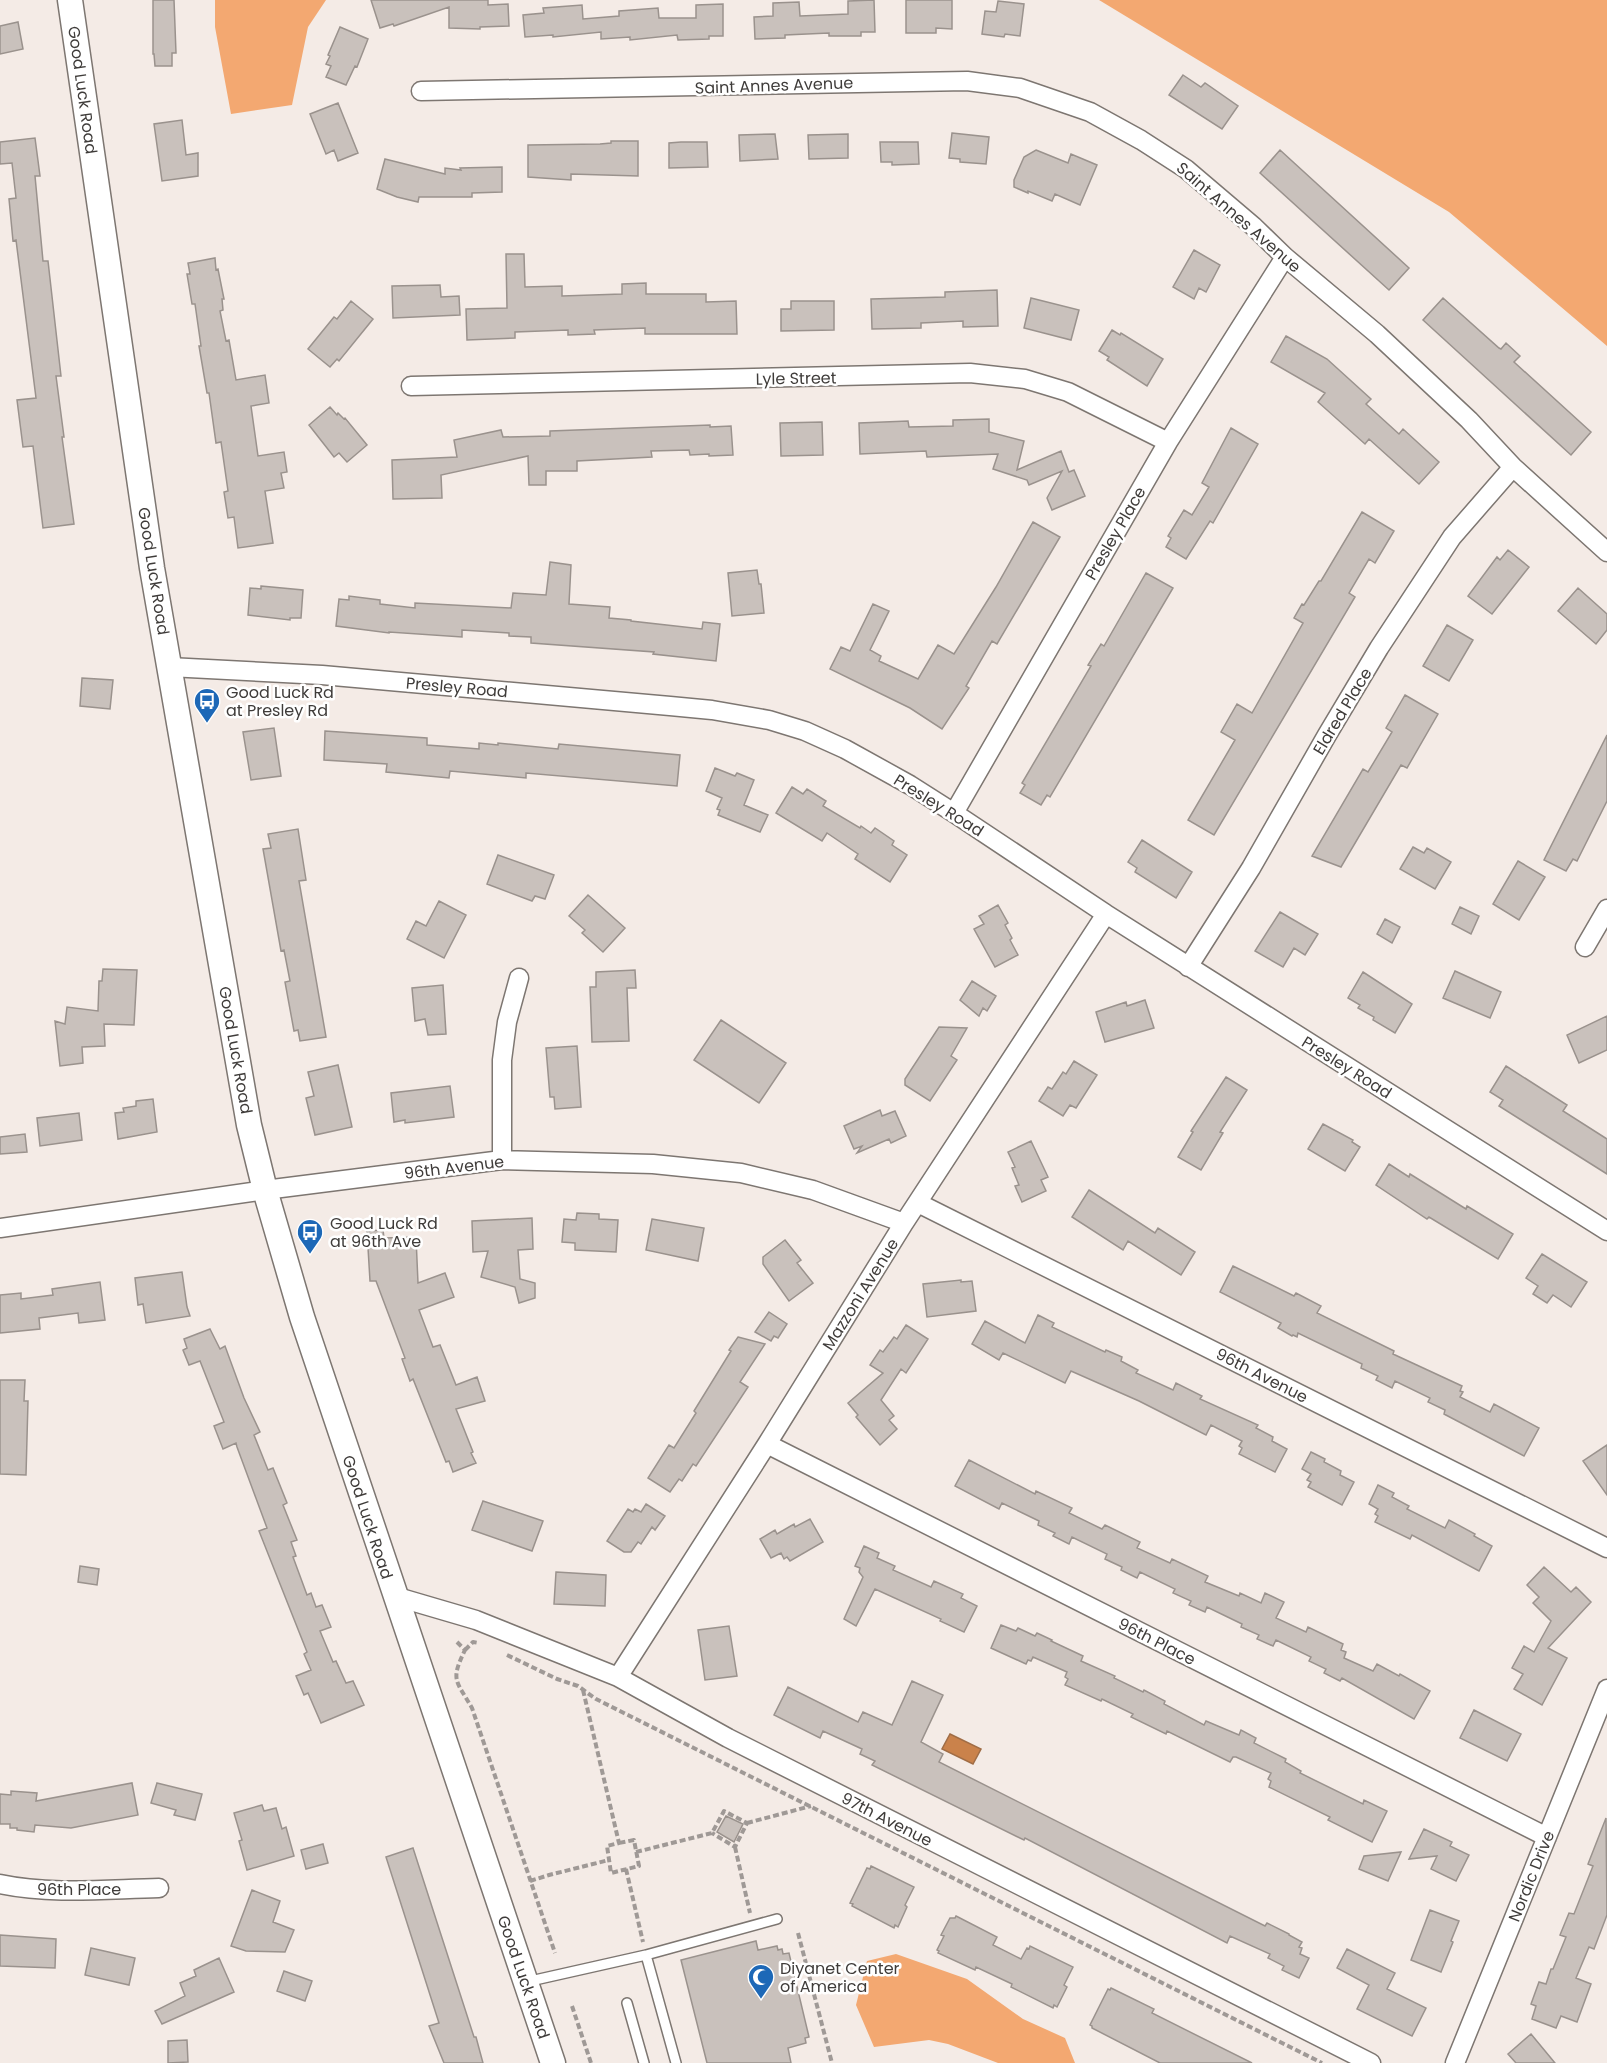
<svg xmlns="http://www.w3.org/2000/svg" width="1607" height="2063" viewBox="0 0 1607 2063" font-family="Poppins,sans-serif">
<rect width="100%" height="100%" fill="#f4ebe6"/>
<!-- forest -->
<path fill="#f3a871" d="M215 0H326L308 27 292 105 231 114 215 27Z
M1099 0H1607V346L1449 212Z
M896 1954 967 1979 1023 2019 1065 2038 1075 2063H998L948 2044 929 2040 874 2047 856 2005 867 1961Z"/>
<!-- water -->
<path fill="#ca824b" stroke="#a06d46" stroke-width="1.5" d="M950 1734 981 1749 973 1764 942 1749Z"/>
<!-- building -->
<path fill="#c9c1bc" stroke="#9a928d" stroke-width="1.5" d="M153 0H174L176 53H172V66H155L154 54H153Z
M371 0H488V5L508 4 509 26 480 27V29L449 28V7L394 26 393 24 380 28Z
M874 0 875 32H861V36H829V33L785 35V38L755 39 754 17 773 16V3L799 2 800 16 848 14V1Z
M906 0H952V29L936 28V33H906Z
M998 1 1024 4 1020 36 1005 34 1004 37 982 34 985 11 996 12Z
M723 4V36H709V39L678 40 677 35 630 40V37L601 39V32L553 37V35L525 37 523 15 544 13 543 8 582 5 583 19 619 16V11L658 8 659 18H696V5Z
M18 22 23 49 0 54V26Z
M340 27 368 39 357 67 355 66 346 85 326 77 331 66 326 64 330 56 328 55Z
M1183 75 1201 87 1205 83 1238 106 1222 129 1169 95Z
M338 103 358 153 338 161 334 150 326 154 310 114Z
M182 120 186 155 198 153V176L162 181 154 124Z
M952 133 989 137 986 164 960 162V159L949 158Z
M775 134 778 159 740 161 739 135Z
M848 134V158L809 159 808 135Z
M35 138 40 176H35L43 261H48L61 376H56L64 437H62L74 524 43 528 33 446 23 447 17 400 36 398 16 240 13 241 9 199 16 198 12 163 0 164V142Z
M611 141H638V176L571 174V180L528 177V145L600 144 611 143Z
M681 142H707L708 167 669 168V143Z
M880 142H918L919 164 892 165V162H881Z
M1036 150 1068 163 1071 154 1097 165 1080 205 1055 194 1052 201 1028 191V193L1014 187V180L1024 157Z
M1280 150 1409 268 1389 290 1260 173Z
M385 159 445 174V168L461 170 460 168 502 167V192L472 193V197H419L418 202 397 197 377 189Z
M1194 250 1220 265 1206 292 1199 288 1194 299 1173 287Z
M506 254H524L525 287 562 286V296L622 294V284L646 283V294H706V302L736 301 737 334H645V328L594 330 595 334 568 335V330L515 332V338L467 340 466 309 507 308Z
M215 258 216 270 218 269 224 299H222L223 310 220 311 226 341 229 340 236 380 265 375 269 403 251 406 258 456 284 452 287 472 281 473 284 488 265 491 273 543 238 548 234 517 228 518 224 492 228 491 221 442 216 443 209 393H207L199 346H201L195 304H192L187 274H190L188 263Z
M440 285 441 297 459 296 460 315 393 318 392 286Z
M997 290 998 326 963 327V321L921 323V328L872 329 871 299 945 297V292Z
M1031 298 1079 310 1071 340 1024 328Z
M1443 298 1499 348 1501 349 1506 343 1520 356 1514 362 1591 432 1571 455 1423 320Z
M351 301 373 319 339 361 337 359 330 367 308 349 334 317 337 319Z
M791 301H834V330L781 331V309H791Z
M1112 330 1120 335 1121 333 1163 359 1147 386 1107 360 1109 357 1099 351Z
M1286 336 1327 359 1371 399 1366 404 1399 434 1403 429 1439 462 1419 484 1369 439 1365 444 1318 402 1325 393 1271 362Z
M330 407 337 415 338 413 344 419 345 418 367 445 347 462 339 453 334 457 309 425Z
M989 419V432L1024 441 1017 470 1061 451 1069 472 1074 470 1085 496 1052 510 1047 498 1062 471 1029 485 1027 480 993 469 998 454 927 457 926 451 860 454 859 423 908 421 909 427 953 426V420Z
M822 422 823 455 781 456 780 423Z
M710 425V427L731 426 733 455 709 456V454L690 455 689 450 651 451 652 457 577 461V471H546V485H529L528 456 441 475 442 498 393 499 392 460 457 457 454 440 501 430 503 437 550 436V431Z
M1231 428 1258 444 1213 523 1210 521 1186 559 1166 547 1171 538 1168 536 1184 510 1192 515 1209 487 1202 483Z
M1362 512 1394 531 1375 563 1369 559 1349 593 1355 597 1214 835 1188 820 1235 740 1221 732 1237 704 1252 713 1303 623 1294 618 1302 604 1304 605 1319 581H1321Z
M1033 522 1060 537 997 644 992 641 966 686 969 688 942 729 910 708 830 669 841 647 850 651 873 604 889 611 870 650 881 656 879 661 918 679 938 645 954 654 996 587Z
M1508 550 1529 567 1492 614 1468 596 1497 557 1500 560Z
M550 562 571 565 569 604 610 607 609 618 631 620V621L702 629 703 622 720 624 716 661 653 654 654 652 531 643V637L509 636V633L462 630V637L389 632V633L336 626 339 599 349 600V596L380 600V604L415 608V603L511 608 513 593 546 595Z
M757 570 759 584H761L764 613 732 616 728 573Z
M1146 573 1173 588 1050 797 1047 795 1041 805 1020 793 1025 785 1022 783 1091 666 1088 665 1101 644 1104 646Z
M261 586 303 590 301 618H290V620L248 615 250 588 261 589Z
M1578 588 1607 614V630L1596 644 1558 611Z
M1447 625 1473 640 1449 681 1423 666Z
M82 678 113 680 110 709 80 706Z
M1405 695 1438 714 1407 768 1401 765 1341 867 1312 856 1363 769 1368 772 1392 732 1386 728Z
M274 728 281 776 251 780 243 732Z
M325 731 427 738V745L467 748 479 749V743L498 745V743L558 749 559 744 680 755 677 786 526 773V778L450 771 449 778 386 772 387 764 324 760Z
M1607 735V801L1577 861 1573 859 1566 871 1544 860Z
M715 768 735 776 737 773 754 780 744 805 768 815 760 832 718 815 720 810 717 809 722 798 706 791Z
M792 787 803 794 807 789 826 801 823 806 860 828 861 826 871 833 875 828 894 841 892 845 907 855 890 882 855 859 858 854 827 833 822 841 776 813Z
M298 829 306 880 299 881 326 1037 300 1041 298 1030 294 1031 285 982 290 981 284 950 281 951 263 849 271 848 268 834Z
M1142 840 1192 872 1176 898 1135 872 1137 868 1128 862Z
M1413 847 1424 853 1427 848 1451 862 1435 889 1400 869Z
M498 855 554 875 545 899 535 896 532 901 487 884Z
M1518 861 1545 877 1519 920 1493 904Z
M588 895 625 928 603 952 582 933 585 930 569 916Z
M439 901 466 915 444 958 407 939 416 921 426 926Z
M998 905 1008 923 1005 925 1012 938 1010 940 1018 955 995 967 974 929 984 924 979 916Z
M1460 907 1479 916 1471 934 1452 924Z
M1280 912 1318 934 1305 955 1294 948 1283 967 1255 951Z
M1385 919 1400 927 1392 943 1377 934Z
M103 969 137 970 134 1025 104 1024 105 1046 82 1047 83 1063 60 1066 55 1021 65 1024 67 1007 98 1011 99 981H102Z
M635 970 636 988H627L629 1041 592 1042 590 987H596V972Z
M1455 971 1501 992 1490 1018 1443 998Z
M1363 972 1412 1004 1395 1033 1373 1020 1374 1017 1358 1008 1360 1005 1348 998Z
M972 981 996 996 987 1011 983 1008 979 1016 960 1000Z
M443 985 446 1034 428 1035 425 1019 415 1021 412 988Z
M1145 1000 1154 1028 1105 1042 1096 1012 1126 1002 1127 1006Z
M1607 1016V1050L1579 1063 1567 1035Z
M721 1020 786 1063 759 1103 694 1060Z
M939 1027 967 1028 951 1056 957 1060 930 1101 905 1085V1079Z
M577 1046 581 1107 555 1109 554 1097H550L546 1048Z
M1074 1061 1097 1075 1076 1108 1070 1105 1063 1116 1039 1101 1048 1087 1052 1089 1063 1072 1066 1074Z
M338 1065 352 1127 315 1135 306 1098 314 1096 308 1072Z
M1506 1066 1567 1105 1563 1111 1607 1139V1174L1499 1106 1503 1100 1490 1092Z
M1226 1077 1247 1090 1220 1132 1223 1133 1201 1170 1178 1157 1193 1132 1191 1131Z
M450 1086 454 1117 405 1123V1120L394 1122 391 1093Z
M153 1099 157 1132 118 1139 115 1113 124 1112 123 1108 136 1106V1101Z
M880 1110 882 1116 895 1111 906 1136 891 1143 889 1139 857 1153 862 1146 854 1149 844 1126Z
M79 1113 82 1140 40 1146 37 1118Z
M1323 1124 1353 1140 1352 1142 1360 1147 1345 1171 1308 1149Z
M25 1134 27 1152 0 1154V1137Z
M1031 1141 1048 1177 1041 1180 1046 1191 1022 1202 1015 1186 1019 1185 1012 1168 1015 1167 1008 1152Z
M1389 1164 1409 1177 1410 1174 1466 1209 1467 1206 1513 1234 1498 1259 1429 1217 1427 1219 1376 1185Z
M1089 1190 1155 1233 1158 1228 1195 1252 1181 1275 1128 1241 1123 1250 1072 1217Z
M577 1213 599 1214V1219L618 1220 616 1252 575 1250V1243L562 1242 564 1219 576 1220Z
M532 1218 533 1249 518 1250 520 1279 535 1283V1298L519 1303 515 1287 481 1277 488 1251 473 1252 472 1221Z
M652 1219 704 1228 698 1261 646 1250Z
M383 1230 384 1238 416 1237 418 1283 445 1273 454 1297 419 1310 433 1347 440 1345 456 1385 477 1377 485 1401 456 1409 473 1452 471 1453 476 1463 453 1472 449 1461 446 1462 413 1379 410 1381 402 1359 405 1358 376 1281H370L367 1231Z
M785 1240 801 1260 797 1263 813 1283 789 1301 763 1264V1257Z
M1542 1254 1587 1282 1571 1307 1553 1295 1547 1303 1533 1294 1538 1286 1526 1278Z
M1233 1266 1294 1296 1296 1293 1321 1306 1317 1313 1394 1351 1393 1354 1462 1386 1460 1391 1463 1392 1460 1397 1490 1412 1494 1404 1539 1428 1524 1456 1444 1414 1445 1410 1428 1402 1430 1398 1395 1381 1392 1388 1376 1380 1378 1376 1361 1368 1362 1364 1298 1333 1297 1337 1293 1335 1292 1336 1278 1328 1281 1323 1220 1292Z
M182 1272 187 1307 190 1316 146 1323 143 1304 138 1305 135 1278Z
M961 1280V1282L972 1281 976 1311 927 1317 923 1284Z
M100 1282 105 1320 79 1323 78 1313 39 1318 40 1329 0 1333V1295L21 1293V1299L53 1295 52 1289Z
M769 1312 787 1324 778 1338 774 1336 771 1341 755 1332Z
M1038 1315 1054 1323 1052 1327 1105 1352 1106 1350 1122 1357 1121 1361 1138 1370 1136 1373 1173 1390 1176 1383 1202 1396 1200 1399 1258 1425 1256 1428 1273 1437 1272 1441 1287 1449 1275 1472 1239 1454 1242 1448 1239 1446 1242 1441 1211 1425 1206 1435 1139 1401 1071 1371 1065 1383 1003 1353 999 1360 972 1344 985 1321 1025 1343Z
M906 1325 928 1339 906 1373 901 1369 881 1400 894 1416 889 1420 897 1429 880 1445 856 1417 858 1415 848 1403 883 1373 870 1365 880 1350 883 1352 894 1337 897 1339Z
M210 1329 220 1349 225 1346 244 1398 260 1432 254 1435 268 1470 273 1468 287 1503 283 1505 297 1540 291 1542 296 1556 293 1557 307 1595 311 1593 316 1607 322 1605 331 1627 320 1631 333 1662 336 1661 346 1683 353 1681 364 1705 321 1723 308 1693 304 1695 296 1676 311 1670 304 1654 307 1652 259 1531 267 1528 237 1447 236 1443 223 1449 214 1426 224 1422 200 1361 189 1365 183 1350 187 1348 184 1339Z
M738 1337 765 1344 740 1382 748 1387 696 1466 693 1464 682 1481 679 1479 670 1492 648 1478 669 1445 674 1448 696 1413 694 1411 731 1351 729 1350Z
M0 1380H25L24 1401H28L26 1475 0 1474Z
M1607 1445V1495L1583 1461Z
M1311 1452 1325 1459 1324 1462 1341 1471 1340 1475 1354 1482 1342 1505 1308 1487 1311 1482 1307 1480 1311 1474 1302 1469Z
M969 1460 1035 1494 1036 1491 1072 1508 1069 1513 1102 1529 1105 1525 1140 1542 1137 1548 1170 1563 1172 1559 1208 1576 1205 1582 1239 1596 1240 1593 1261 1603 1265 1593 1284 1602 1276 1618 1306 1632 1308 1627 1343 1644 1341 1650 1346 1652 1344 1658 1373 1671 1377 1664 1399 1676 1400 1674 1430 1691 1414 1719 1342 1678 1340 1681 1324 1673 1326 1669 1309 1661 1311 1657 1276 1640 1273 1646 1257 1639 1259 1635 1241 1627 1242 1624 1207 1607 1205 1612 1189 1605 1191 1601 1173 1593 1175 1589 1140 1572 1137 1578 1121 1570 1122 1567 1105 1559 1107 1554 1072 1537 1069 1544 1053 1536 1055 1533 1038 1525 1039 1521 1002 1503 999 1509 955 1486Z
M1378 1485 1394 1493 1392 1497 1409 1506 1407 1509 1445 1528 1449 1520 1475 1534 1474 1536 1492 1546 1479 1571 1412 1535 1410 1539 1375 1522 1378 1516 1375 1514 1378 1509 1369 1504Z
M483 1501 543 1521 532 1551 472 1530Z
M646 1504 665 1516 655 1530 652 1527 641 1544 638 1542 631 1552H624L607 1541 628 1509 633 1512 635 1509 641 1512Z
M810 1519 823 1542 790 1561 787 1557 784 1559 781 1553 771 1558 760 1539 775 1530 777 1534 794 1524 795 1527Z
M864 1546 879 1553 877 1558 895 1566 893 1570 931 1587 934 1581 963 1594 961 1598 977 1606 964 1632 940 1621 941 1619 875 1589 856 1626 844 1619 863 1577 859 1572 860 1568 855 1566Z
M80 1566 99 1569 97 1585 78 1582Z
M1544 1567 1571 1592 1576 1587 1591 1602 1548 1648 1567 1658 1542 1705 1514 1689 1523 1674 1512 1668 1524 1646 1534 1652 1551 1621 1533 1603 1539 1597 1527 1585Z
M556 1572 606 1575 605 1606 554 1604Z
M1001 1625 1016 1631 1018 1628 1035 1636 1037 1633 1052 1640 1051 1641 1083 1656 1081 1661 1115 1676 1114 1678 1143 1692 1144 1690 1165 1701 1164 1704 1204 1725 1206 1721 1239 1735 1241 1730 1256 1738 1254 1743 1286 1759 1285 1762 1301 1771 1300 1773 1363 1804 1364 1800 1387 1811 1372 1842 1328 1820 1330 1817 1269 1787 1271 1781 1268 1779 1271 1773 1236 1757H1233L1230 1762 1167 1731 1166 1734 1131 1717 1133 1714 1102 1699 1101 1701 1065 1685 1068 1679 1065 1677 1067 1672 1033 1657 1031 1661 1028 1660 1026 1664 991 1648Z
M729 1626 737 1676 705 1680 698 1630Z
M912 1681 943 1695 921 1742 943 1754 939 1762 1265 1926 1267 1923 1289 1934V1935L1302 1942 1299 1947 1302 1948 1300 1954 1309 1958 1299 1978 1282 1970 1284 1966 1268 1958 1270 1954 1230 1936 1227 1943 1025 1838 1024 1840 872 1765 875 1761 860 1754 862 1749 823 1731 820 1738 774 1715 788 1687 858 1722 863 1712 892 1725Z
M1474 1710 1521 1734 1507 1761 1460 1738Z
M132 1783 138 1815 71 1828 35 1825 34 1832 17 1830V1828H10V1824H0V1794L11 1795V1791L37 1793 36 1801Z
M157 1783 202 1794 195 1820 174 1815 176 1810 151 1803Z
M262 1805 264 1811 276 1808 282 1829 286 1827 294 1856 247 1870 239 1841 242 1840 234 1813Z
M726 1816 743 1824 734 1842 717 1832Z
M1606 1818 1607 1915 1594 1949 1589 1947 1576 1978 1591 1984 1577 2022 1561 2016 1556 2028 1532 2019 1536 2006 1531 2004 1539 1982 1546 1984 1551 1969H1553L1566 1937 1560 1935 1569 1913 1574 1914 1593 1866 1588 1864Z
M1424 1829 1452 1842 1450 1846 1469 1855 1456 1881 1431 1869 1437 1856 1409 1859Z
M323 1844 328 1863 306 1869 301 1850Z
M413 1848 474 2037H476L483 2063H444L429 2026 439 2023 386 1857Z
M1401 1852 1388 1881 1359 1869 1364 1856Z
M871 1866 914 1887 905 1905 907 1907 898 1927 895 1925 894 1928 852 1906 853 1904 850 1903 867 1868 870 1869Z
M252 1890 280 1901 273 1922 294 1930 285 1952 246 1951 231 1946Z
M1430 1910 1459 1921 1451 1941 1453 1942 1441 1972 1411 1960Z
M956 1916 997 1937 993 1945 1021 1959 1027 1948 1029 1949 1030 1946 1073 1967 1064 1985 1067 1987 1057 2007 1054 2005 1053 2008 1011 1987 1012 1984 976 1967 975 1970 938 1953 939 1951 937 1950 944 1936 941 1935 950 1918H955Z
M0 1935 56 1939 55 1968 0 1966Z
M756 1941 758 1950 777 1946 778 1950 782 1949 783 1954 789 1953 809 2037 805 2038 806 2043 788 2048 791 2063H707L681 1960Z
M91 1948 135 1958 129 1985 85 1975Z
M1347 1949 1395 1973 1387 1989 1426 2008 1412 2036 1357 2009 1369 1985 1337 1968Z
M219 1958 234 1992 162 2024 155 2011 185 1996 180 1983 196 1976 194 1970Z
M284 1971 312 1981 305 2001 277 1991Z
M1111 1988 1154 2009 1152 2013 1252 2063H1160L1092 2028V2026L1090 2025 1108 1989 1110 1990Z
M1531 2034 1555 2063H1516L1508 2054Z
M187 2040 188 2062 168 2063V2041Z"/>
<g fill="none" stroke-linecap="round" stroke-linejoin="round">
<!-- lane casing -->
<g stroke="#7d7671" stroke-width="12">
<path id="lane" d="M646 1955 676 2063
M526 1982 646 1955 777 1919
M627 2003 644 2063"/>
</g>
<!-- street casing -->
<g stroke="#7d7671" stroke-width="21">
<path id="street" d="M421 91 967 81 1020 88 1090 112 1141 140 1186 169 1253 226 1285 257 1377 334 1469 420 1513 467 1607 552
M411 386 970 373 1025 379 1068 392 1168 442
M169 667 322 675 670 706 712 710 769 720 805 731 845 749 910 785 954 813 1106 914 1607 1231
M954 813 1168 442 1285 257
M1585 947 1607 909
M1188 967 1251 868 1327 735 1379 648 1452 537 1513 467
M502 1160V1060L507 1022 519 978
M918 1203 1607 1548
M0 1228 265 1190 502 1160 653 1164 741 1173 813 1190 904 1223
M767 1444 1547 1837
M394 1596 476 1620 618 1677 728 1738 1371 2063
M618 1677 767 1444 904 1223 1106 914
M0 1884C52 1895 107 1889 159 1888
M1455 2063 1607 1689"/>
</g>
<!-- secondary casing -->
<g stroke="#7d7671" stroke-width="27">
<path id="secondary" d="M70 0 152 568 249 1125 265 1190 302 1317 553 2063"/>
</g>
<!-- path -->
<path stroke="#9f9996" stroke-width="4" stroke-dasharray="6 3" stroke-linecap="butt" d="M457 1642 465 1650C450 1681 456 1680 472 1708L555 1953
M465 1650 473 1642 479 1643
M507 1655 557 1679 578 1686 596 1699 1322 2063
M583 1690 619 1843 607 1846 611 1873 639 1866 634 1840 619 1843
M747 1823 811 1806
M735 1847 750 1913
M636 1852 712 1833 724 1811 747 1823 735 1847 712 1833
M626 1869 643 1942
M530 1881 549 1875 609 1860
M798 1933 832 2063
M572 2006 591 2063"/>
<!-- lane -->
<use href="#lane" stroke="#fff" stroke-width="9"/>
<!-- street -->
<use href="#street" stroke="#fff" stroke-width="18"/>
<!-- secondary -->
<use href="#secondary" stroke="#fff" stroke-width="24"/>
</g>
<!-- icons -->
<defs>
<g id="bus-pin" transform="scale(1.35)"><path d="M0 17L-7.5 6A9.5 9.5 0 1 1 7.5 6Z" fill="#1d68b7" stroke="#fff"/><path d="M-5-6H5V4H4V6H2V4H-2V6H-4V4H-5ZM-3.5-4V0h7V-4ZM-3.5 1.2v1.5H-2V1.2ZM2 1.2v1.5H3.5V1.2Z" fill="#fff"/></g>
<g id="mosque-pin" transform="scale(1.35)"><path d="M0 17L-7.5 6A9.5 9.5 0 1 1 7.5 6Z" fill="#1d68b7" stroke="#fff"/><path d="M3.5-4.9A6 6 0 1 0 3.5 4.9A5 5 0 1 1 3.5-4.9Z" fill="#fff"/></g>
</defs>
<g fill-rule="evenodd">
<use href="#bus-pin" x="207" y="701"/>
<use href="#bus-pin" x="310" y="1232"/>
<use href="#mosque-pin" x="761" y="1977"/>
</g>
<g text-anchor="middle" stroke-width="5" stroke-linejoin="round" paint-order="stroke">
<!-- street labels -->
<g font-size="16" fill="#3f3c3a" stroke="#fff">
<text transform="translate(774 85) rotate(-2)" y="6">Saint Annes Avenue</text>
<text transform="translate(83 90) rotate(82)" y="6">Good Luck Road</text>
<text transform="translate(1239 217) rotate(41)" y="6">Saint Annes Avenue</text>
<text transform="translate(796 378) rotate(-1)" y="6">Lyle Street</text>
<text transform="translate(1115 533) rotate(-60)" y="6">Presley Place</text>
<text transform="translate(154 571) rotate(81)" y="6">Good Luck Road</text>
<text transform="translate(457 687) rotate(5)" y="6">Presley Road</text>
<text transform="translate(1342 711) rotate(-59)" y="6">Eldred Place</text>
<text transform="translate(939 805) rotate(32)" y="6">Presley Road</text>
<text transform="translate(236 1050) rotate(80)" y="6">Good Luck Road</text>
<text transform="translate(1347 1067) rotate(32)" y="6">Presley Road</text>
<text transform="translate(454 1167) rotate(-7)" y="6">96th Avenue</text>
<text transform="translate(860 1294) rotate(-58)" y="6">Mazzoni Avenue</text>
<text transform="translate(1262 1375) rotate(27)" y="6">96th Avenue</text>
<text transform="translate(368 1517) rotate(72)" y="6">Good Luck Road</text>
<text transform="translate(1157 1641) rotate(27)" y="6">96th Place</text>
<text transform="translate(887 1819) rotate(27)" y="6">97th Avenue</text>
<text transform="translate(1531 1876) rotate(-68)" y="6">Nordic Drive</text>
<text x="79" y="1895">96th Place</text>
<text transform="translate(524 1977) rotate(71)" y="6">Good Luck Road</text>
</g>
<!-- poi labels -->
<g font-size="16" fill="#3f3c3a" stroke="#fff" text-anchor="start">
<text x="226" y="698">Good Luck Rd<tspan x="226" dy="18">at Presley Rd</tspan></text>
<text x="330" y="1229">Good Luck Rd<tspan x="330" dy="18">at 96th Ave</tspan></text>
<text x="780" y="1974">Diyanet Center<tspan x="780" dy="18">of America</tspan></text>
</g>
</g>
</svg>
